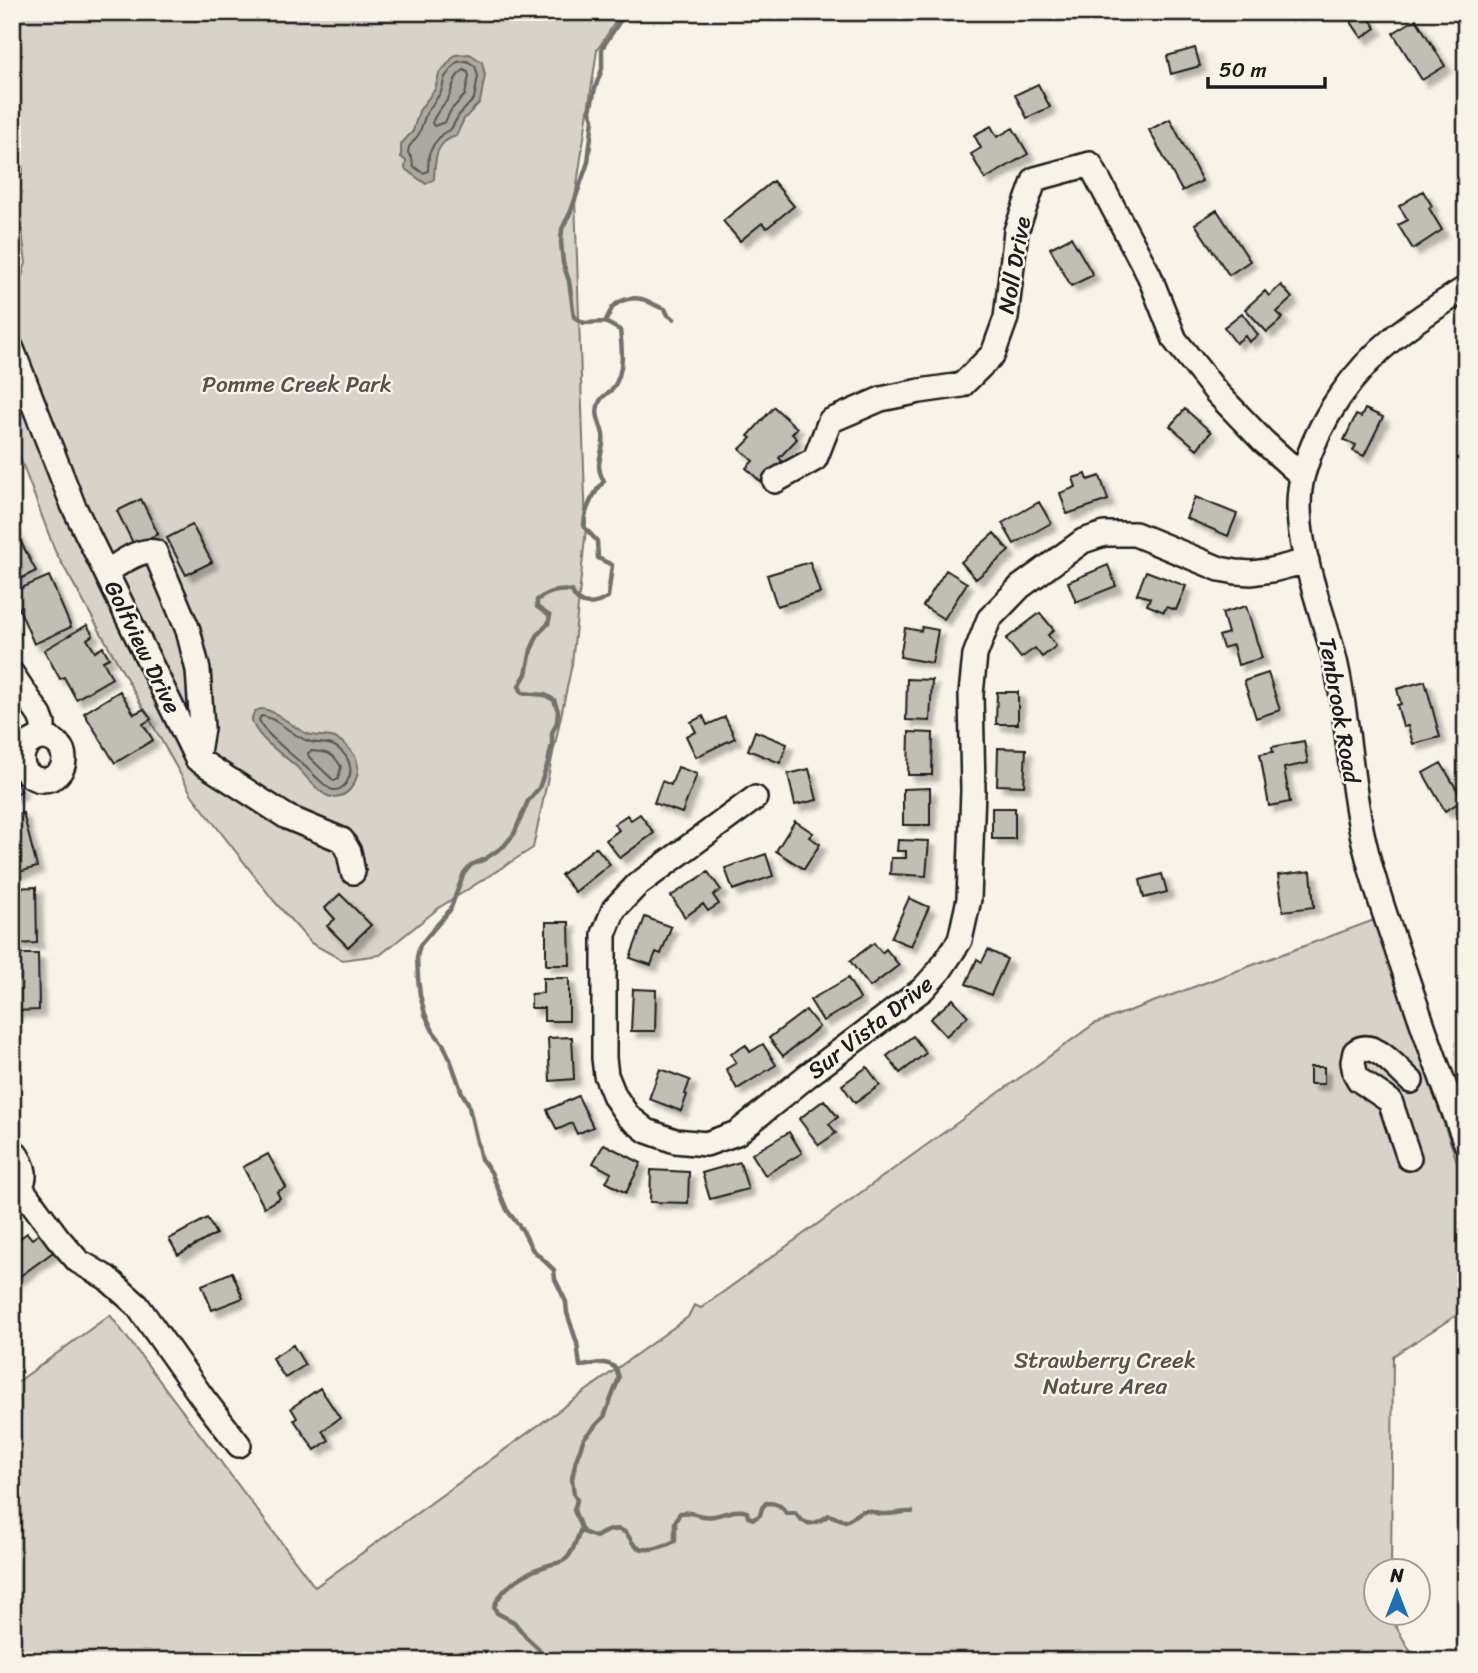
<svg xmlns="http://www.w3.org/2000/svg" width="1478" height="1673" viewBox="0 0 1478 1673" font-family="Sriracha,sans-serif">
<defs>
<filter id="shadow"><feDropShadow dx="6" dy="6" stdDeviation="2" flood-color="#0004"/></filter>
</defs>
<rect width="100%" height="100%" fill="#f7f3e8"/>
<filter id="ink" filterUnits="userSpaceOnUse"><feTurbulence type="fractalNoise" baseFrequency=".0143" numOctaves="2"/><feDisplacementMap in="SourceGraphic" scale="14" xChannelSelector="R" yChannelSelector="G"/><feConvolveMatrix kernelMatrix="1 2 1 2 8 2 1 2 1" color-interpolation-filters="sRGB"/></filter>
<g filter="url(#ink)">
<!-- green -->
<path fill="#d7d3cb" stroke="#7a7874" stroke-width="2" d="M12 12H622L597 50 575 198 586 528 572 664 533 848 440 907 380 955 342 960 311 943 274 901 192 795 55 551 12 436V310L26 263 17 192 23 170 12 129V80L15 69 22 55 12 51Z
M1374 920 1466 1188V1309L1393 1356 1391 1571 1376 1572V1614H1391V1618L1416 1661H12V1386L110 1315 315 1587 688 1317 694 1305 701 1308 1094 1024Z"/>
<!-- water -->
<path fill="#aca9a2" stroke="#72716c" stroke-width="2" d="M470 54 482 62 485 75 480 102 464 119 456 136C435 142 435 159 434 179L426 184 405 169 406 161 401 157V144L413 131 419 111 435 89 439 74 455 55Z
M261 709C278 710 292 728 308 734 317 737 326 735 335 738 344 742 354 752 357 761 361 776 351 797 334 797 332 797 330 797 328 796 316 791 306 776 297 767 283 754 263 743 254 726 251 720 251 717 255 711Z"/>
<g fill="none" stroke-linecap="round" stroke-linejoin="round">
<!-- shore -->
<path stroke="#565452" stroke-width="2" d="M467 61 475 66 478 76 474 99 459 115 451 129 442 134 434 144 429 154 428 171 423 173 413 166 412 158 408 153 409 147 419 134 426 114 441 92 445 77 457 62Z
M464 70 468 72 469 76 465 95 451 110 445 122 434 126 432 123C435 114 442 107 448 99 454 88 452 77 464 70Z
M261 716C277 717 292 736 308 741 319 745 330 741 339 749 344 753 349 760 350 767 352 776 345 791 333 790 327 789 321 781 316 777 300 760 280 747 265 730 262 726 261 724 259 720Z
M311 751C326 752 334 753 341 767L338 779 334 781 309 757 308 753Z"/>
<!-- stream -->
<path stroke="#72716c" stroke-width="4.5" d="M605 322C608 317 610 311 613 307 620 299 635 296 645 300 652 303 658 307 665 309L668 315 674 319
M582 1529 583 1532 596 1537C605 1531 618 1525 627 1534 630 1538 632 1544 637 1547 648 1553 665 1546 675 1541V1522L680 1513C692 1510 700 1519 714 1516 725 1514 736 1508 747 1512L748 1517 754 1519 760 1515 762 1508 766 1503C775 1503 781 1504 786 1513H795C806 1528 815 1525 829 1515L845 1521C853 1519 857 1511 865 1511 871 1510 877 1514 882 1514 892 1515 902 1511 912 1512
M541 1661 539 1649 526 1637 514 1622 497 1613 494 1607C501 1587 526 1572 546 1566 553 1563 561 1564 567 1558 573 1552 578 1537 581 1528L574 1510 577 1500 574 1494 572 1479 576 1460 584 1438 604 1417 619 1378 616 1368C601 1358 595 1366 580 1366L577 1343 567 1313 566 1302 555 1279 554 1270 532 1249 523 1231 507 1210 491 1172 481 1159 468 1103 462 1093 450 1059 443 1044 433 1031 425 1014 420 995 418 978 417 957 420 945 450 910 464 873 471 865 485 859 504 846 514 834 528 801 539 788 548 763 552 744V733L557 722 558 711 554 700 545 695 522 693 519 686 526 674 531 650 538 634 548 624 550 616 537 607V600C548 592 558 589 572 591 578 608 595 606 608 597L612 565 598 558 597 541 584 527C584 509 592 495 604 481 592 462 606 452 603 434 601 424 594 415 599 403 602 395 609 394 613 388 625 372 622 347 620 330L605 322 584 323 574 317 569 281 563 263 561 242 562 229 571 211 588 162 593 119 590 111 595 88 602 69V48L626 12"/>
</g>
<!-- building -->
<path fill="#c0beb5" stroke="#1c1c1c" stroke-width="2" filter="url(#shadow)" d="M1365 13 1376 28 1362 38 1351 22Z
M1416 19 1445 66 1422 80 1393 33Z
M1195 48 1200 66 1171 74 1167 56Z
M1038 84 1050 107 1027 118 1015 95Z
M1170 119 1202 181 1182 191 1149 130Z
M991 126 997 137 1013 128 1028 154 985 179 971 154 981 148 974 135Z
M773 181 794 206 767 228 762 223 740 241 723 221Z
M1423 191 1432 206 1429 208 1442 230 1413 249 1398 225 1408 220 1399 206Z
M1217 210 1250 261 1229 275 1195 224Z
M1071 237 1093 275 1071 286 1050 248Z
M1281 285 1292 298 1277 312 1283 318 1267 332 1245 309 1265 291 1269 296Z
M1242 313 1258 335 1249 342 1245 336 1236 343 1224 327Z
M774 407 797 428 792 434 797 439 779 458 782 461 762 483 746 468 753 461 740 449 751 438 748 436Z
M1185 409 1211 432 1197 449 1170 426Z
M1365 409 1383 417 1364 456 1353 451 1356 445 1344 440 1356 415 1361 417Z
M1086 474 1088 480 1100 476 1108 500 1067 514 1060 493 1076 487 1073 478Z
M1195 497 1237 514 1228 536 1186 518Z
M141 499 158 534 134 545 117 511Z
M1039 502 1051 523 1014 544 1002 523Z
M12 525 36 571 12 583Z
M192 525 212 562 186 575 167 538Z
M994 533 1009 551 976 579 961 562Z
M810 562 820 593 777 606 767 575Z
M1108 565 1116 586 1076 602 1068 582Z
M946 570 967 583 944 619 923 606Z
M1146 571 1186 586 1176 610 1166 607 1164 612 1147 605 1150 598 1137 594Z
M49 576 71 627 34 644 12 592Z
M1246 606 1262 658 1238 665 1233 645 1223 648 1219 636 1228 633 1222 613Z
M1040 613 1054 630 1048 635 1056 646 1042 657 1035 648 1021 658 1006 639Z
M87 625 93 635 87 639 95 652 103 647 109 658 103 661 112 678 76 699 64 677 60 679 44 650Z
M922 627 938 630 932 663 900 657 905 628 921 631Z
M1268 673 1280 710 1256 718 1244 681Z
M907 679 932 680 930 721 906 720Z
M1425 681 1440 737 1413 744 1408 726 1403 727 1397 705 1401 704 1397 689Z
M120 691 134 714 144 709 151 719 143 724 153 740 115 763 84 713Z
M997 692H1018V724H996Z
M703 716 707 725 725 717 735 738 696 757 686 736 696 732 691 722Z
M755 731 787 744 780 763 748 750Z
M909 732 933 733 932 775H908Z
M1304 741 1308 763 1284 768 1290 802 1269 806 1260 754 1273 752 1272 747Z
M998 748 1026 749 1024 786 997 785Z
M1441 763 1463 800 1445 811 1423 773Z
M678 767 697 774 682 813 654 803 662 781 671 785Z
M809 769 817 800 795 805 788 774Z
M15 780 21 791 12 796V781Z
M930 788V825H903V789Z
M992 808H1015V839H992Z
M23 813 37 867 12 874V815Z
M640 814 654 833 620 858 606 840 619 830 614 824 627 815 631 820Z
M795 821 813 833 809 837 820 844 804 869 776 851Z
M898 840 929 841 926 876 890 874 891 858H906V851H897Z
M596 847 610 864 575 892 561 875Z
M766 854 773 876 733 890 725 868Z
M1311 871 1314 907 1283 911 1278 875Z
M708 872 721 890 713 895 719 904 708 911 703 904 685 917 671 896Z
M1162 874 1167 892 1144 898 1140 880Z
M36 887 37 943 12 944V888Z
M340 894 371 925 348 947 327 926 335 919 325 908Z
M909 898 929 907 911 946 891 938Z
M645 917 671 927 661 954 656 952 651 965 630 958Z
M546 922H569L570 965H546Z
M874 943 882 953 886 949 899 965 870 987 850 961Z
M988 950 1007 959 991 995 966 984 977 959 982 962Z
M12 954H38L39 1010 12 1011Z
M543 978H569V1021H544V1008H531V994L543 993Z
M848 978 860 999 823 1021 810 1000Z
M633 989 656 990 655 1031H631Z
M953 999 968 1016 946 1036 930 1019Z
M806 1010 819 1027 783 1056 769 1038Z
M913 1036 926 1053 900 1073 887 1056Z
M572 1037 574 1079 550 1081 548 1038Z
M763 1044 776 1065 737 1089 726 1069 736 1063 731 1054 746 1045 750 1052Z
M867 1067 880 1085 855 1103 842 1085Z
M1310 1067H1324V1084H1310Z
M660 1069 690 1080 685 1094 687 1095 681 1111 649 1099Z
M578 1096 593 1127 577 1134 572 1123 557 1130 547 1110Z
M824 1100 838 1117 829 1124 836 1133 819 1145 799 1119Z
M789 1132 802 1153 765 1175 752 1154Z
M604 1144 641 1163 626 1193 606 1182 611 1173 593 1163Z
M268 1154 286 1187 277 1192 280 1198 264 1207 243 1167Z
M740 1162 748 1189 710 1199 702 1173Z
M651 1170 689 1172 688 1203 650 1202Z
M207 1218 216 1234 178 1255 169 1239Z
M43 1231 56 1250 12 1282V1244L27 1233 32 1239Z
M232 1272 243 1298 212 1310 202 1285Z
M293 1345 305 1365 285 1378 272 1358Z
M320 1388 340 1418 322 1431 329 1440 315 1450 294 1420 297 1418 291 1408Z"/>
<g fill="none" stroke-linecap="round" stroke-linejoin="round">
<!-- minor casing -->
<g stroke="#1c1c1c" stroke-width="28">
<path id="minor" d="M1466 288C1442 303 1418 318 1396 336 1353 371 1318 420 1303 474 1287 532 1323 608 1336 665 1349 724 1350 784 1364 842 1374 884 1388 924 1402 964 1422 1024 1443 1084 1466 1143
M12 349 73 505 197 759 287 817 342 840 349 852 353 872
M775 481 815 459 830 421 881 399 920 391 962 385 993 354 1006 318 1016 231 1035 179 1090 164 1149 275 1175 340 1217 393 1263 441 1302 476
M106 572C120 564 139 548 155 552L188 630 198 670 202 728 197 759
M12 674 40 716 43 724V738
M22 759a21 21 0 1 1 42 0a21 21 0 1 1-42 0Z
M755 798 637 885 614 909 604 934V1058L606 1075 615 1097 628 1116 647 1131 675 1141 706 1144 737 1133 807 1076 923 989 940 970 960 940 969 899 973 790 971 694 975 655 989 619 1020 587 1083 541 1104 534H1135L1220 569 1236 572 1252 573 1272 570 1307 561
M12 1149C25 1165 31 1180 12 1195
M1409 1158 1390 1101 1359 1080 1355 1073 1353 1062 1355 1052C1373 1037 1397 1069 1411 1081
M21 1188 58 1238 78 1261 107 1278 137 1305 202 1397 239 1445"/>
</g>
<!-- minor -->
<use href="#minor" stroke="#f7f3e8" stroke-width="23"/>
</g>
</g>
<g text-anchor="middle" stroke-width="5" stroke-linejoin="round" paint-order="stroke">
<!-- street labels -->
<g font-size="23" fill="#1c1c1c" stroke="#f7f3e8">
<text transform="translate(1014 265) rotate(-80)" y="8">Noll Drive</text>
<text transform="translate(143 647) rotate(64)" y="8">Golfview Drive</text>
<text transform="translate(1340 710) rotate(80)" y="8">Tenbrook Road</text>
<text transform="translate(870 1027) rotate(-38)" y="8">Sur Vista Drive</text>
</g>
<!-- park labels -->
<g font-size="23" fill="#545351" stroke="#f7f3e8">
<text x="297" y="392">Pomme Creek Park</text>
<text x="1105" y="1368">Strawberry Creek<tspan x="1105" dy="26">Nature Area</tspan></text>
</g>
</g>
<!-- margin -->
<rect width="1478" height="1673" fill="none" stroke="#f7f3e8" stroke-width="42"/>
<rect x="21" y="21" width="1436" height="1631" fill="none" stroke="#1c1c1c" stroke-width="2.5" filter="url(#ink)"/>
<!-- north arrow -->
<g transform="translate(1397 1592)"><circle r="33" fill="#f7f3e8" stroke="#9f9d96" stroke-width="2"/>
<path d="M0-5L12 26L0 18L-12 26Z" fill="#1f6fb2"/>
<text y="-10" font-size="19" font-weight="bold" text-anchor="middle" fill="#1c1c1c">N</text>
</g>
<!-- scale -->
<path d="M1208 77v10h117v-10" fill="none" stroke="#1c1c1c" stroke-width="3.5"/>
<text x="1219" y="77" font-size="21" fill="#1c1c1c" stroke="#f7f3e8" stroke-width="5" paint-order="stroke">50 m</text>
</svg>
